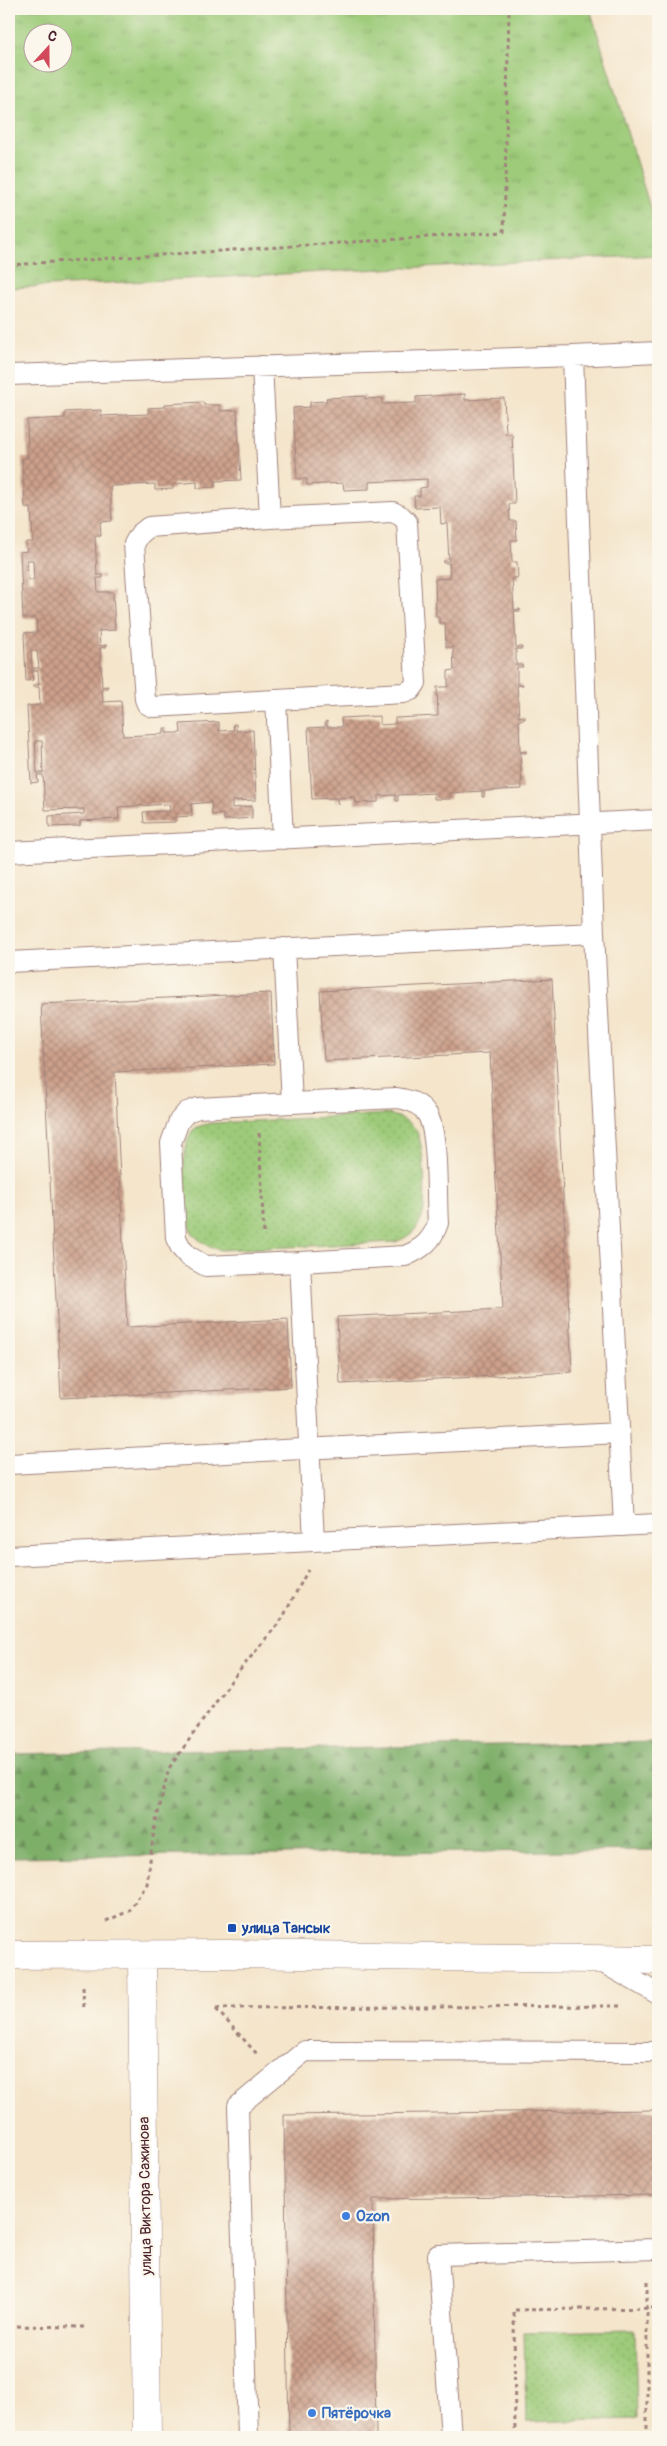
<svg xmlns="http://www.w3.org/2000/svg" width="667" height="2446" viewBox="0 0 667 2446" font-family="Pangolin,sans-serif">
<defs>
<pattern id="grass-tufts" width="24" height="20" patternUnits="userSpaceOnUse" patternTransform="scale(1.25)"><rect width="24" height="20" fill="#9dcb79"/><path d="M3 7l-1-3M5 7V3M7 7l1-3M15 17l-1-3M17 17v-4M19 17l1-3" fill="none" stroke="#89ae69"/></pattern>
<pattern id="forest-firs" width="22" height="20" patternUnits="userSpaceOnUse" patternTransform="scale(1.25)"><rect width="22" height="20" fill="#7eaf69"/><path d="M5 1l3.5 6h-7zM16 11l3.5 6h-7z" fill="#698e57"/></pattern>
<pattern id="park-dots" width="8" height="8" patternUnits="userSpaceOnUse" patternTransform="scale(1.25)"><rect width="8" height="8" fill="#9dcb79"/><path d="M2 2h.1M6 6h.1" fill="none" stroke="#89ae69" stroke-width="1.8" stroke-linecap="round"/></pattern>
<pattern id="building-cross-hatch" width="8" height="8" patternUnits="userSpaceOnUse" patternTransform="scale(1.25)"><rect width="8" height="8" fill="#cda18c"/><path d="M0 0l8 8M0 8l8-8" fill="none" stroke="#a88373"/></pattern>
</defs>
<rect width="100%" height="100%" fill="#fbf7ec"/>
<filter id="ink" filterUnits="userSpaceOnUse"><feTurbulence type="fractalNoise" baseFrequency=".02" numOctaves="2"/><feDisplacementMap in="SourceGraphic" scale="10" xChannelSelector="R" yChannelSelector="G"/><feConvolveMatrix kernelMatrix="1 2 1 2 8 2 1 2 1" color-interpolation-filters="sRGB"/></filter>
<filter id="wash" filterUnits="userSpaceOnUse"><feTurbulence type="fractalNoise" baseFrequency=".0096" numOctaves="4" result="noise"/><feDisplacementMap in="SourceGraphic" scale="20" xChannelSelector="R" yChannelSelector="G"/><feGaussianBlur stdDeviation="1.12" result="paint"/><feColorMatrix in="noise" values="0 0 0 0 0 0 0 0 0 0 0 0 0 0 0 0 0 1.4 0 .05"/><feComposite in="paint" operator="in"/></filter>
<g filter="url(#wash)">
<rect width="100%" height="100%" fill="#f4e5cb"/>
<!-- grass -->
<path fill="url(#grass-tufts)" stroke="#747552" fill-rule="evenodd" d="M9 9H590L658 234V255L9 288ZM32 32H62V62H32Z"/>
<!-- forest -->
<path fill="url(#forest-firs)" stroke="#64674a" d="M658 1742V1850L9 1857V1754Z"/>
<!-- park -->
<path fill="url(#park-dots)" stroke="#747552" d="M388 1114C400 1117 411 1121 417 1132 424 1146 428 1206 421 1220 416 1232 406 1238 395 1242L221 1250C210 1247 199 1242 192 1232 182 1216 179 1144 193 1130 199 1125 207 1124 215 1123Z
M635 2330 637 2419 526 2422 524 2332Z"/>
<g id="blocks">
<!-- building -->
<path fill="url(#building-cross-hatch)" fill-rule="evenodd" d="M465 394V400L504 398 506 434H512L515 504H509L510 521H516L517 540H511L512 562H517L518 578H512L514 610 520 609V611H514L516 647H522V649H516V665H522L523 667H517V684H523V685L517 686 519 717H525V719L519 720 520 752 526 751V753H520L522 789 484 791V797H482V791L450 793V799H434V793L398 795V801H396V795L378 796V802L356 803 355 797 338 798V804L336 798 312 799 308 728 325 727V722L327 721V727H342L341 718 380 716V725L395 724V718L438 716 437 687H448V671L454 670 453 647H446L445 623H439V617H436L435 579 450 578 449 563H443V561H449L447 523 441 524 440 507 415 508 414 496H420V488L427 487V479L369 482V489L344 490 343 483 307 485V479H297L293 408 310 407V402L327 401 326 398 365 396V399L382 398V404L416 403V397Z
M203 402 204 405H220V411L237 410 241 480 215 481V487L199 488H197V482L173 484V489L155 490V484L110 486 112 521 100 522 101 536H95L97 575H103V578H97L98 592H113L115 630 99 631 100 646 106 645V647L100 648 102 687 108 686V688L102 689 103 702 121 701 123 736 164 734V728H166V733H181L180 724 219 722V731L234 730 233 725 236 724V731L253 730 256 800 232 801V808L252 806V818L224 820 223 814 212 815 211 802 191 804 192 816 175 817V822L144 823 143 812 170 811 169 804 118 807 119 819 80 821V826L49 827V816L84 814V809L45 810 43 775H37L38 782 31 783 27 706 40 705 39 687H33V685H39L38 671H32L33 680 26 681 24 633 37 632 36 618H23L20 552 27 551 26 542H33L31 508H25V506L22 458H28L27 420 65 418V412L101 410V416L148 414V408L165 407V404ZM27 560H33L34 580H28ZM31 651H37L39 668H32ZM35 741H42L43 773H37Z
M552 979 572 1372 340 1384 337 1317 503 1309 496 1181 490 1053 324 1061 320 991Z
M271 993 274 1064 115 1072 127 1327 288 1319 291 1387 61 1398 41 1004Z
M658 2110V2195L373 2199 376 2437H289L284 2115Z"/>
</g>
</g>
<g filter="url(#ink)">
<use href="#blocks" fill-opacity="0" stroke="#9f827b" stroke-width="1"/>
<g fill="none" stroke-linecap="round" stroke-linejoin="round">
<!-- service casing -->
<g stroke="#9f827b" stroke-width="22">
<path id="service" d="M573 356 658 352
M262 366 270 518 393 512 401 516 407 522 416 683 411 690 404 693 276 700 283 839
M9 375 573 356 594 933 624 1526
M270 518 149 527 140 534 134 544 145 699 147 704 153 707 276 700
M9 852 658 820
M284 948 292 1103 397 1098C409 1100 420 1103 427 1114 439 1133 436 1198 438 1223 432 1241 422 1249 405 1256L300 1262 314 1541
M9 962 594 933
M292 1103 198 1108 187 1112 179 1121 171 1143 176 1238 181 1248 188 1256 206 1266 300 1262
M9 1464 619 1433
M9 1556 658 1524
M598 1960 658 1994
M248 2437 238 2106 305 2051 658 2052
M451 2437 438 2255 658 2249"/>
</g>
<!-- minor casing -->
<g stroke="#9f827b" stroke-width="29">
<path id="minor" d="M9 1955 228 1954 658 1960
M142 1955 147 2437"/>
</g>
<!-- path -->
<path stroke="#9f827b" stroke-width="3" stroke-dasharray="4 4" stroke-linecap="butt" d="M9 265 504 232 509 9
M259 1133 264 1237
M106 1921 129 1911 147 1884 154 1830 169 1768 231 1681 282 1619 308 1570
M83 1987 84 2011
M216 2008 620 2006
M216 2009 257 2054
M9 2015 11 2012
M9 2326 84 2327
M515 2437 514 2310 658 2308
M647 2437V2277"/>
<!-- service -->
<use href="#service" stroke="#fff" stroke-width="20"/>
<!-- minor -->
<use href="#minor" stroke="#fff" stroke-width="28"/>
</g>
</g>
<!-- markers -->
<rect fill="#1a4fb4" stroke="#fbf7ec" stroke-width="2" x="227" y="1923" width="10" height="10" rx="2.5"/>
<g fill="#3f7fe0" stroke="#fbf7ec" stroke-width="2">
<circle cx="346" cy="2216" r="5"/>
<circle cx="312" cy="2413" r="5"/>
</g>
<g text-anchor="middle" stroke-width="4.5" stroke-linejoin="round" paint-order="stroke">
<!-- transit labels -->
<g font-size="15" font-weight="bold" fill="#164399" stroke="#fbf7ec" text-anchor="start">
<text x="242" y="1933">улица Тансык</text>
</g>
<!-- street labels -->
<g font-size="15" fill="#4a1f2b" stroke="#fbf7ec">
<text transform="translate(145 2196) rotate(-91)" y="5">улица Виктора Сажинова</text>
</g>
<!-- shop labels -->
<g font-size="15" font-weight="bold" fill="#366cbe" stroke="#fbf7ec" text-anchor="start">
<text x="356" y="2221">Ozon</text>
<text x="322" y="2418">Пятёрочка</text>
</g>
</g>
<!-- margin -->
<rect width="667" height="2446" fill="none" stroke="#fbf7ec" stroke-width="30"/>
<!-- north arrow -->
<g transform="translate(48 48) rotate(21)"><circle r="24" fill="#fbf7ec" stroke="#b4a19f"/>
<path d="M0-4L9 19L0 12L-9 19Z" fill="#d1495b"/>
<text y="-8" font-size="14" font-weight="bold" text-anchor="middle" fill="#4a1f2b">С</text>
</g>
</svg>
